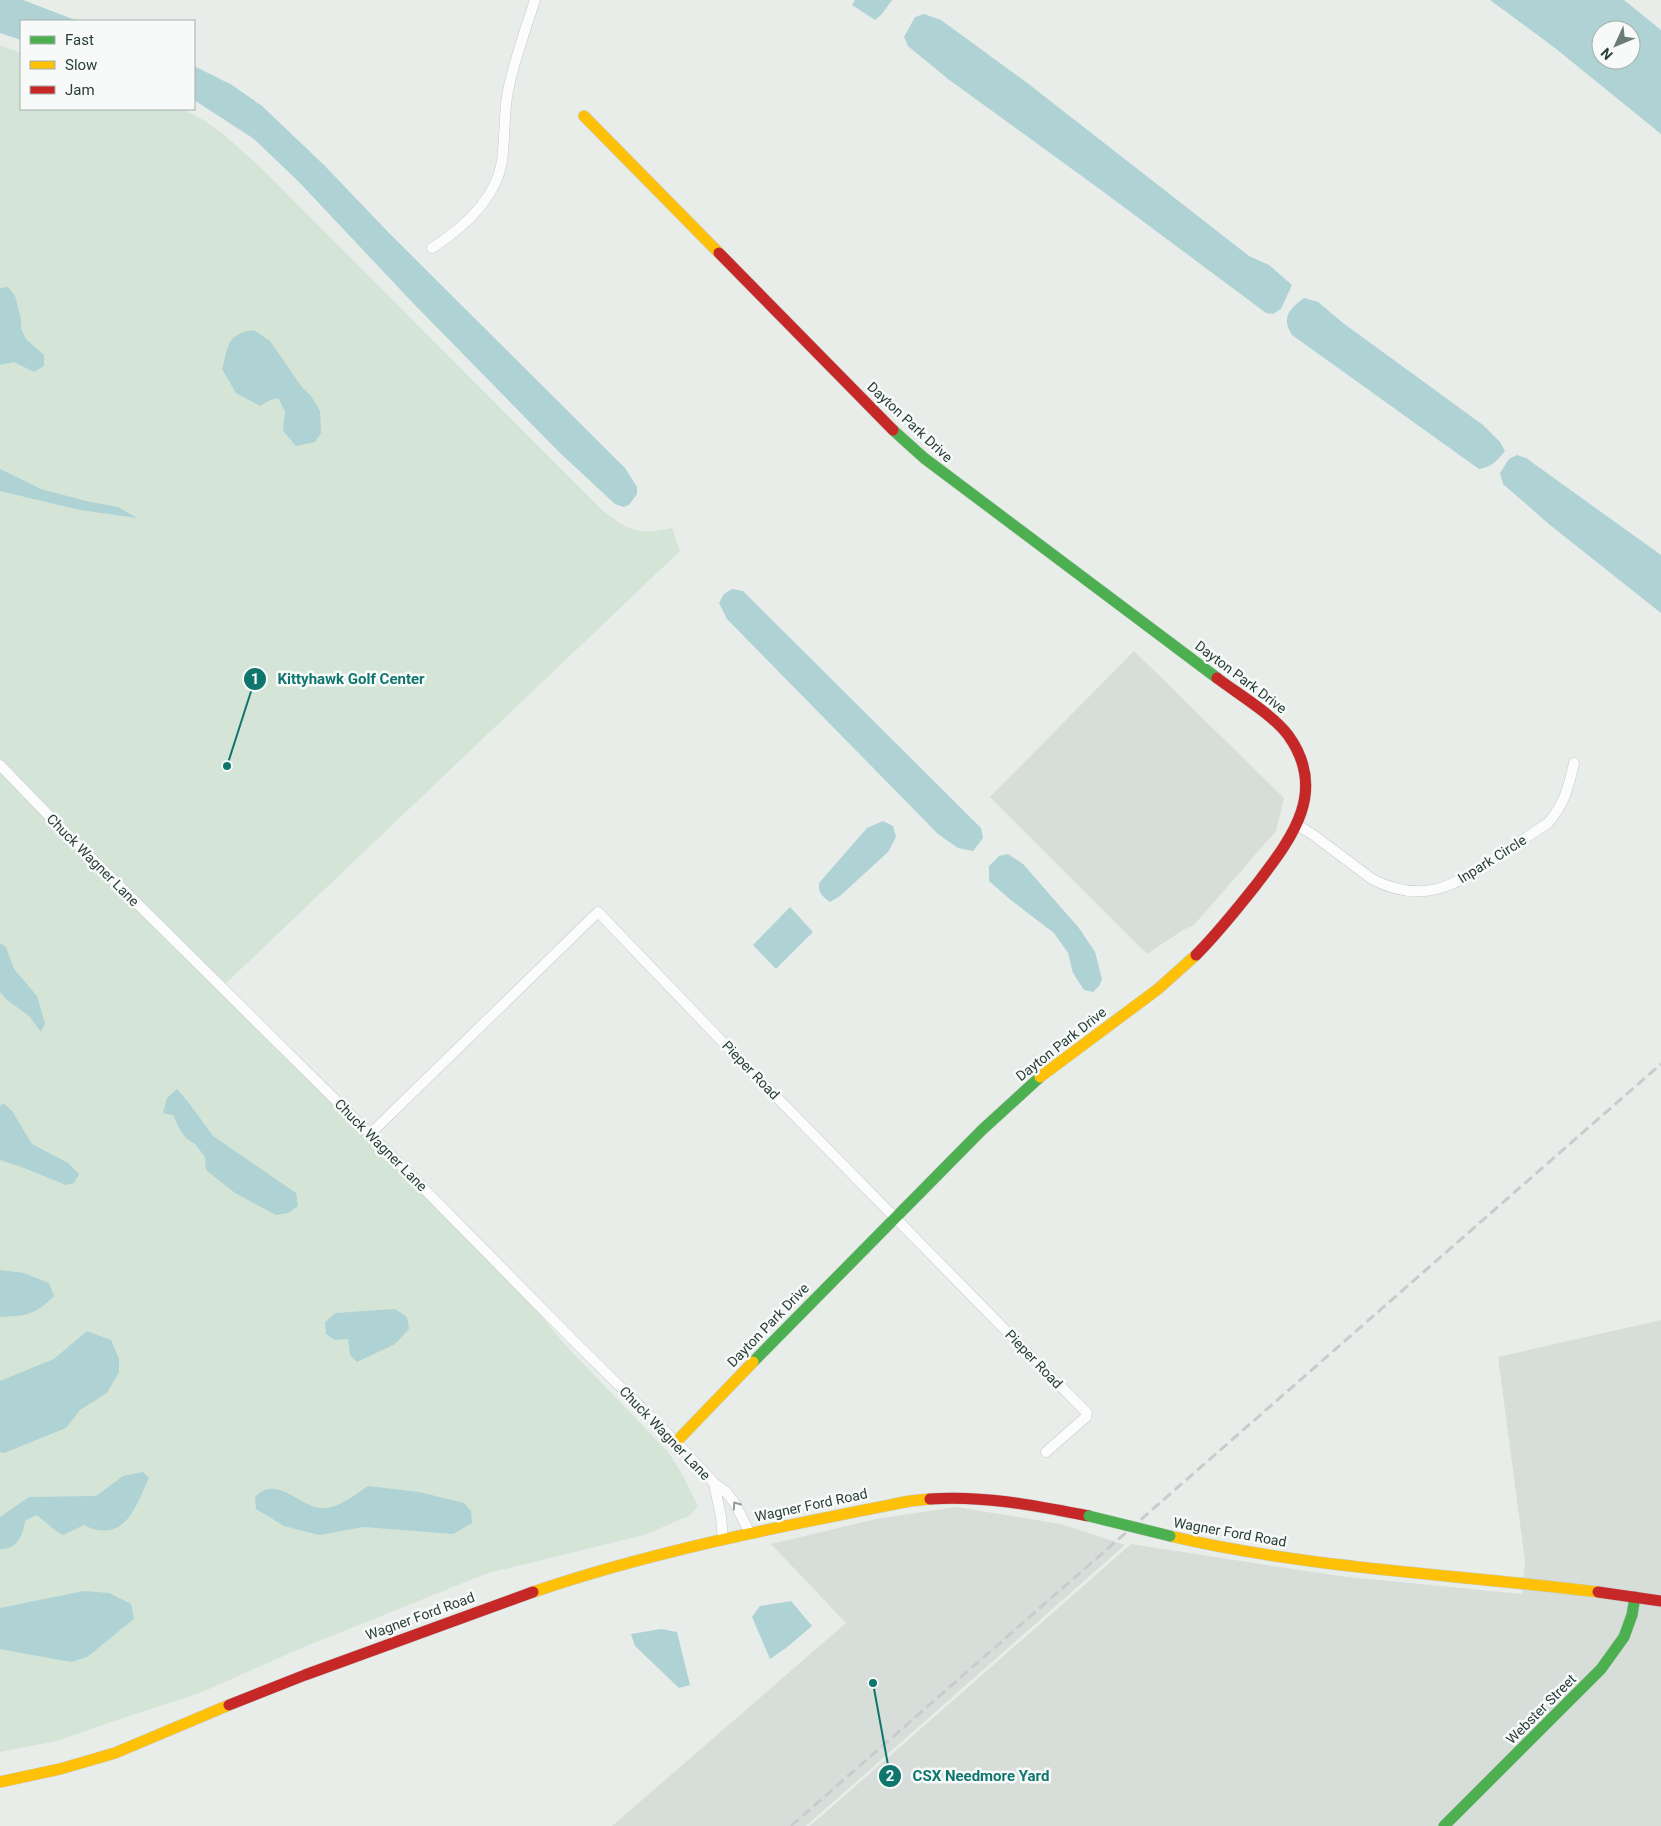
<svg xmlns="http://www.w3.org/2000/svg" width="1661" height="1826" viewBox="0 0 1661 1826" font-family="Roboto,sans-serif">
<rect width="100%" height="100%" fill="#e8edea"/>
<!-- built -->
<path fill="#d7deda" d="M1134 651 1284 798 1276 831 1194 925 1183 930 1147 954 990 797Z
M1661 1320V1826H810L1131 1544 1339 1576 1522 1594 1525 1561 1498 1357Z
M956 1507 1061 1524 1125 1545 806 1826H612L846 1623 771 1544 876 1519Z"/>
<!-- green -->
<path fill="#d4e4d7" d="M0 45 21 53V109H182L205 121 222 133 258 165 603 511C631 532 637 535 672 528L680 551 222 987 478 1242 570 1350 667 1451C680 1467 688 1487 698 1506L689 1516 644 1535 485 1574 297 1650 200 1693 117 1720 57 1741 0 1752Z"/>
<!-- water -->
<path fill="#afd2d4" fill-rule="evenodd" d="M0 0H23L78 21H21V40L0 33Z
M855 0H892L882 14 875 20 852 5Z
M1490 0H1624L1661 30V134L1555 48ZM1601 30H1631V60H1601Z
M924 14 941 20 1026 82 1249 256 1269 265 1292 285 1281 309 1273 314 1266 313 1101 190 948 79 908 46 904 37 915 17Z
M194 66 232 85 262 106 324 165 389 233 625 468 637 487V494L629 505 623 507 615 504 559 452 412 302 298 181 254 139 194 100Z
M8 287 15 296 21 319V329L26 339 44 355V366L34 372 14 362 0 365V288Z
M1304 298 1318 302 1343 323 1483 425 1500 442 1505 451C1497 461 1492 467 1479 469L1292 335C1281 318 1289 309 1304 298Z
M254 330 270 341 301 386 311 396 320 411 321 433 315 442 296 446 283 431 285 411 278 398 270 400 260 406 236 393 222 369C229 345 226 334 254 330Z
M1517 455 1526 458 1661 555V613L1550 525 1503 484 1500 473 1509 459Z
M0 469 41 489 86 501 118 507 137 518 80 510 0 491Z
M732 589 743 591 981 828 983 838 973 851 958 848 938 834 727 619 719 603 724 594Z
M883 821 893 826 896 837 888 852 840 896 830 902C822 896 818 893 819 883L867 828Z
M1008 854 1023 864 1079 928 1095 952 1102 979 1099 986 1093 992 1084 990 1073 973 1068 953 1054 933 1012 901 989 881V866L999 856Z
M790 907 813 932 776 969 753 945Z
M0 943 6 947 14 969 37 996 45 1024 41 1032 29 1016 7 1000 0 992Z
M177 1089 189 1103 213 1136 296 1193 298 1206 288 1213 276 1215 235 1193 206 1170 205 1157 196 1145 186 1138 179 1128 173 1115 163 1113 167 1098Z
M3 1103 12 1111 32 1144 68 1163 79 1174 74 1183 66 1185 24 1168 0 1160V1106Z
M0 1270 24 1273 49 1283 54 1296C35 1315 26 1316 0 1317Z
M395 1309 407 1317 409 1329 395 1344 357 1362 350 1355 348 1339 335 1340 326 1334 325 1322 336 1313Z
M87 1331 111 1340 119 1359V1372L107 1393 80 1410 66 1428 4 1453 0 1452V1381L54 1359Z
M143 1472 149 1478C138 1500 129 1535 99 1530 94 1530 88 1527 84 1525L63 1535C52 1530 46 1521 36 1515L25 1521C23 1535 17 1550 0 1549V1517L29 1497 96 1496 123 1476Z
M368 1486 419 1492 464 1503 471 1511 472 1523 453 1534 364 1527 319 1535 284 1526 256 1509 255 1497C277 1473 301 1509 323 1508 340 1508 354 1495 368 1486Z
M84 1591 109 1593 131 1604 134 1619 87 1657 71 1662 0 1649V1608Z
M791 1601 812 1626 786 1648 770 1659 752 1617 760 1606Z
M661 1629 677 1632 690 1685 679 1688 635 1646 631 1634Z"/>
<g fill="none" stroke-linecap="round" stroke-linejoin="round">
<!-- street casing -->
<g stroke="#c5cac7" stroke-width="11">
<path id="street" d="M432 248C463 228 496 200 502 161 505 139 504 117 507 96 513 63 525 31 535 0
M0 765 57 824 370 1134 575 1342 676 1442 714 1483 725 1491 734 1502 750 1533
M1297 825 1312 834 1372 879C1420 904 1452 888 1493 860 1512 847 1530 835 1548 823 1564 805 1569 786 1574 763
M370 1134 598 912 737 1057 1087 1413 1086 1417 1046 1452
M714 1483 721 1517 723 1540"/>
</g>
<!-- fast casing -->
<g stroke="#c5cac7" stroke-width="12">
<path id="fast" d="M893 430 924 458 1217 678
M753 1362 982 1130 1040 1077
M1444 1826 1601 1669 1624 1637 1632 1615 1635 1597"/>
</g>
<!-- slow casing -->
<g stroke="#c5cac7" stroke-width="12">
<path id="slow" d="M584 116 719 253
M1040 1077 1158 989 1196 955
M676 1442 753 1362
M1170 1536C1310 1569 1456 1574 1598 1592
M533 1592C656 1550 783 1526 910 1501L930 1499
M0 1782 60 1769 115 1753 229 1705"/>
</g>
<!-- jam casing -->
<g stroke="#c5cac7" stroke-width="12">
<path id="jam" d="M719 253 893 430
M1196 955C1218 933 1237 909 1256 885 1291 839 1329 792 1288 735 1272 714 1238 694 1217 678
M930 1499C984 1495 1037 1506 1089 1516
M1598 1592 1661 1601
M229 1705 305 1675 533 1592"/>
</g>
<!-- street -->
<use href="#street" stroke="#fcfcfc" stroke-width="10"/>
<!-- fast -->
<use href="#fast" stroke="#4caf50" stroke-width="11"/>
<!-- slow -->
<use href="#slow" stroke="#ffc107" stroke-width="11"/>
<!-- jam -->
<use href="#jam" stroke="#c62828" stroke-width="11"/>
<!-- rail -->
<path stroke="#c9cccb" stroke-width="3" stroke-dasharray="10 5" stroke-linecap="butt" d="M791 1826 1661 1064"/>
<!-- fast-bridge casing -->
<g stroke="#c5cac7" stroke-width="12" stroke-linecap="butt">
<path id="fast-bridge" d="M1089 1516 1170 1536"/>
</g>
<!-- fast-bridge -->
<use href="#fast-bridge" stroke="#4caf50" stroke-width="11"/>
</g>
<!-- one-way arrows -->
<defs><path id="oneway-chevron" d="M-2-3.5L2.5 0L-2 3.5" fill="none" stroke-width="1.6" stroke-linecap="round" stroke-linejoin="round" transform="scale(1.25)"/></defs>
<use stroke="#929d9a" href="#oneway-chevron" transform="translate(736 1505) rotate(-125)"/>
<g text-anchor="middle" stroke-width="5" stroke-linejoin="round" paint-order="stroke">
<!-- street labels -->
<g font-size="14" fill="#283e37" stroke="#f7faf9">
<text transform="translate(910 422) rotate(43)" y="5">Dayton Park Drive</text>
<text transform="translate(1241 677) rotate(37)" y="5">Dayton Park Drive</text>
<text transform="translate(1492 859) rotate(-32)" y="5">Inpark Circle</text>
<text transform="translate(93 860) rotate(45)" y="5">Chuck Wagner Lane</text>
<text transform="translate(1061 1044) rotate(-38)" y="5">Dayton Park Drive</text>
<text transform="translate(751 1070) rotate(46)" y="5">Pieper Road</text>
<text transform="translate(381 1145) rotate(45)" y="5">Chuck Wagner Lane</text>
<text transform="translate(768 1325) rotate(-46)" y="5">Dayton Park Drive</text>
<text transform="translate(1034 1359) rotate(46)" y="5">Pieper Road</text>
<text transform="translate(665 1433) rotate(46)" y="5">Chuck Wagner Lane</text>
<text transform="translate(811 1505) rotate(-12)" y="5">Wagner Ford Road</text>
<text transform="translate(1230 1532) rotate(10)" y="5">Wagner Ford Road</text>
<text transform="translate(420 1616) rotate(-20)" y="5">Wagner Ford Road</text>
<text transform="translate(1541 1709) rotate(-45)" y="5">Webster Street</text>
</g>
</g>
<!-- callouts -->
<path fill="none" stroke="#0f766e" stroke-width="2" d="M227 766L255 679M873 1683L890 1776"/>
<g fill="#0f766e" stroke="#f7faf9" stroke-width="2">
<circle cx="227" cy="766" r="5"/>
<circle cx="873" cy="1683" r="5"/>
<circle cx="255" cy="679" r="12"/>
<circle cx="890" cy="1776" r="12"/>
</g>
<g font-size="15" text-anchor="middle" font-weight="bold" fill="#fff">
<text x="255" y="684">1</text>
<text x="890" y="1781">2</text>
</g>
<g font-size="15" text-anchor="middle" font-weight="bold" fill="#0f766e" stroke="#f7faf9" stroke-width="5" stroke-linejoin="round" paint-order="stroke">
<text x="351" y="684">Kittyhawk Golf Center</text>
<text x="981" y="1781">CSX Needmore Yard</text>
</g>
<!-- legend -->
<rect x="20" y="20" width="175" height="90" fill="#f7faf9" stroke="#a4afab"/>
<rect x="30" y="36" width="25" height="8" fill="#4caf50" stroke="#a4afab"/>
<text x="65" y="45" font-size="15" fill="#283e37">Fast</text>
<rect x="30" y="61" width="25" height="8" fill="#ffc107" stroke="#a4afab"/>
<text x="65" y="70" font-size="15" fill="#283e37">Slow</text>
<rect x="30" y="86" width="25" height="8" fill="#c62828" stroke="#a4afab"/>
<text x="65" y="95" font-size="15" fill="#283e37">Jam</text>
<!-- north arrow -->
<g transform="translate(1616 45) rotate(226)"><circle r="24" fill="#f7faf9" stroke="#a4afab"/>
<path d="M0-4L9 19L0 12L-9 19Z" fill="#6b7b76"/>
<text y="-8" font-size="14" font-weight="bold" text-anchor="middle" fill="#283e37">N</text>
</g>
</svg>
